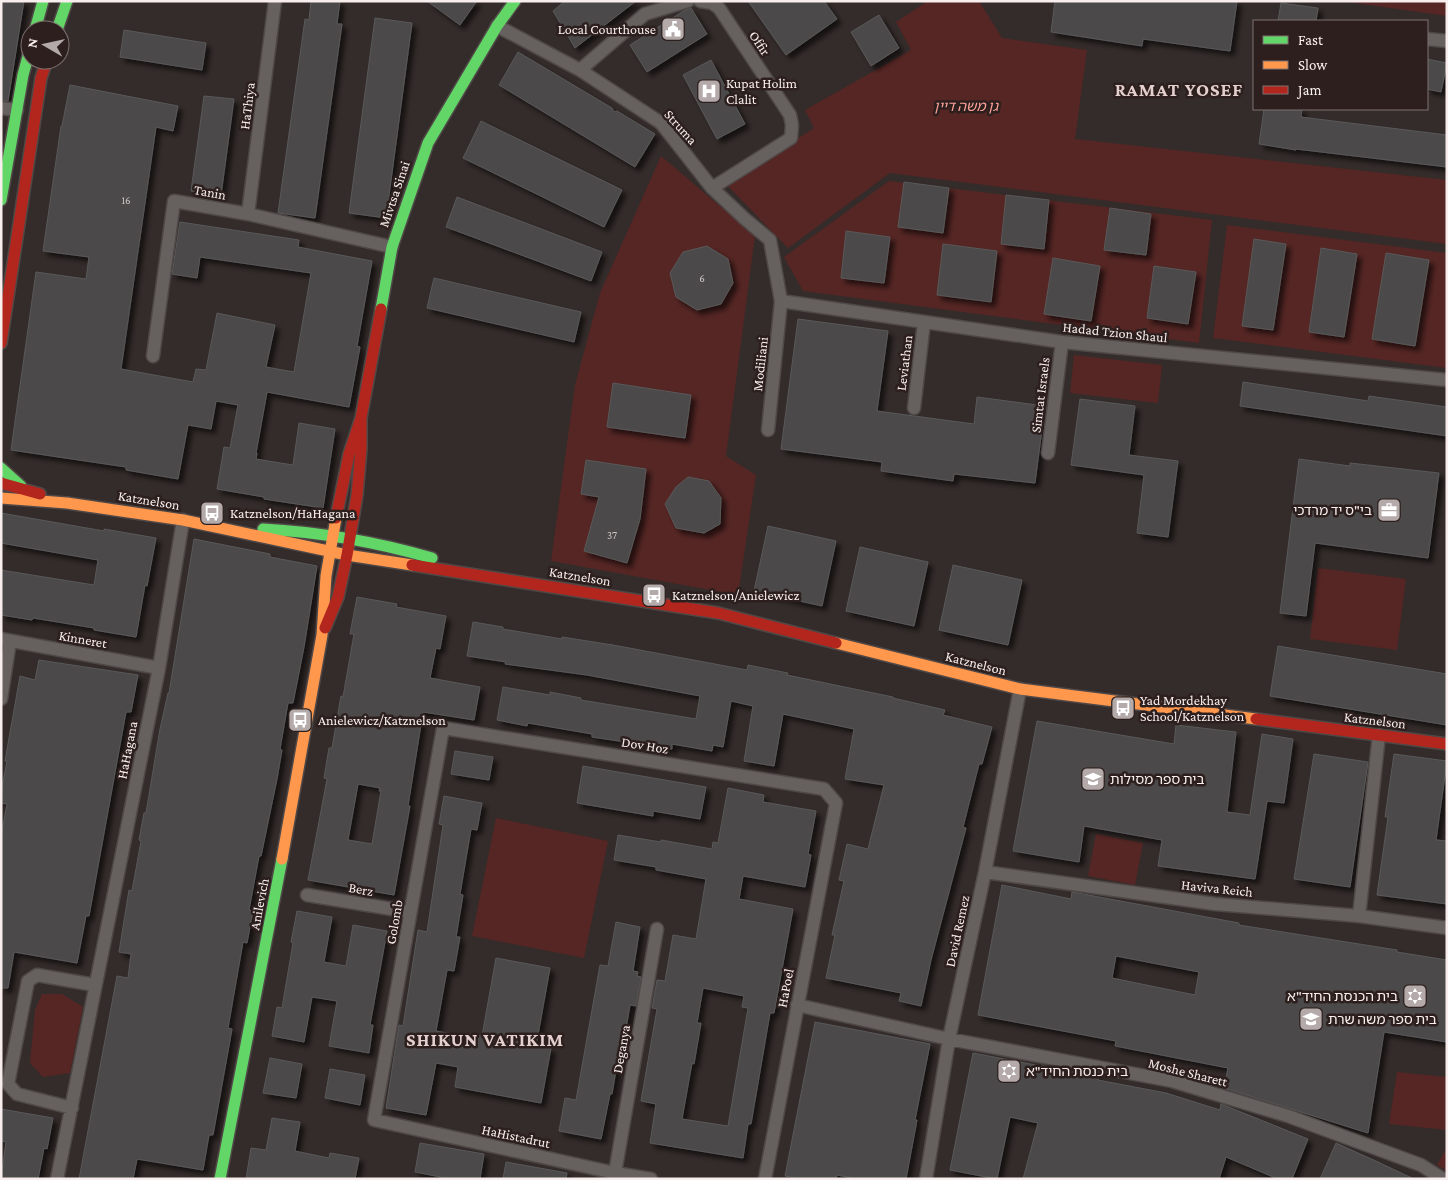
<svg xmlns="http://www.w3.org/2000/svg" width="1448" height="1180" viewBox="0 0 1448 1180" font-family="'Crimson Pro','Noto Sans Hebrew',serif">
<defs>
<filter id="shadow"><feDropShadow dx="4.5" dy="4.5" stdDeviation="2.5" flood-color="#0009"/></filter>
</defs>
<rect width="100%" height="100%" fill="#342c2a"/>
<!-- green -->
<path fill="#552624" d="M928 1H979L1002 38 1087 50 1075 139 1447 180V244L890 173 788 248 727 185 814 128 805 110 911 50 896 22Z
M1341 1H1447V16Z
M661 156 755 236 726 456 756 475 738 595 551 561 575 385 600 293Z
M889 181 1212 220 1199 343 803 291 784 257Z
M1227 225 1447 253V368L1213 338Z
M1074 355 1162 365 1158 403 1070 393Z
M1318 568 1406 579 1397 650 1310 639Z
M496 818 608 841 584 958 472 936Z
M1096 834 1143 843 1135 885 1088 876Z
M42 994H62L83 1007 70 1073 43 1077 30 1063 35 1010Z
M1397 1072 1447 1077V1130L1389 1124Z
M1447 1147V1171L1437 1165Z"/>
<!-- building -->
<path fill="#4b4949" stroke="#595959" fill-rule="evenodd" filter="url(#shadow)" d="M1 1H24L8 101 1 100Z
M311 1H340L337 24H342L315 218 278 213 305 19 309 20Z
M427 1H477L460 25Z
M565 1H636L575 48 553 11Z
M748 1H824L837 19 786 55Z
M1055 1H1237L1230 51 1143 39 1142 46 1051 32Z
M1281 3 1318 8 1316 21H1278Z
M691 8 707 34 647 72 630 45 685 10Z
M879 15 899 48 871 66 851 32Z
M375 18 412 23 386 218 349 213Z
M124 30 206 43 202 70 120 57Z
M518 52 612 108 614 112 617 111 655 134 635 167 499 85Z
M1427 59 1447 63 1441 92 1427 89Z
M711 60 745 124 717 139 683 75Z
M70 85 178 106 173 131 156 127 121 369 193 382 196 369 206 370 217 313 275 325 266 367 294 372 311 273 200 257 197 278 172 274 180 222 299 240 298 247 372 261 357 346 360 347 349 407 267 392 256 453H257L256 459 293 465 299 423 335 429 323 508 264 499V497L217 489 224 447 230 448 238 405 216 401 211 429 188 425 178 479 126 470V467L11 450 36 272 86 279 89 257 43 251 61 126H62Z
M204 96 234 99 221 195 191 191Z
M1264 109H1302L1301 117 1447 135V167L1296 149V150L1259 144Z
M481 121 622 190 604 227 463 158Z
M904 182 949 188 943 233 898 227Z
M1006 195 1049 200 1044 249 1001 244Z
M457 197 602 252 591 281 446 227Z
M1110 208 1151 214 1146 255 1104 250Z
M846 231 890 237 884 283 841 278Z
M1254 239 1286 244 1273 330 1242 326Z
M943 244 997 251 991 302 937 295Z
M707 246 728 259 733 283 721 304 697 310 676 297 670 273 683 252Z
M1321 248 1357 254 1344 337 1309 332Z
M1386 253 1429 260 1415 346 1372 339Z
M1053 258 1100 266 1091 321 1044 314Z
M1154 266 1196 272 1188 324 1147 318Z
M434 278 581 312 574 342 427 308Z
M798 319 888 331 877 411 974 424 977 397 1045 406 1035 483 954 474 953 481 881 471 882 462 781 449Z
M1243 382 1368 401 1369 396 1447 407V436L1240 406Z
M613 383 691 395 685 438 607 427Z
M1080 399 1135 406 1129 455 1178 461 1168 537 1137 533 1144 475 1071 465Z
M1299 459 1350 466V463L1439 473 1428 558 1315 543 1306 616 1280 613Z
M586 460 646 469 640 519 627 563 584 551 599 497 581 494Z
M688 477 709 481 721 498 720 524 704 533 676 528 665 504 676 487Z
M1 513 104 531V529L156 538 147 586 145 585 136 637 94 630V628L33 618 32 620 1 615V570L94 585 98 560 1 543Z
M768 526 836 541 822 606 754 591Z
M194 539 270 554V557L317 566 304 647 293 703H288L280 749 282 750 277 779 261 856H259L249 910 253 911 247 943 243 942 228 1028 232 1029 213 1135H209L203 1170 137 1159 133 1179H79L117 976 128 978 131 954 119 952 129 890 132 891 141 841 139 840 144 813H146L160 729 168 693H169Z
M860 547 928 562 914 626 846 611Z
M953 565 1022 580 1008 645 939 630Z
M357 597 397 604 396 607 446 616 440 649 436 648 430 678 480 687 474 720 423 712 408 806H410L394 895 308 880 327 779 324 778 329 748H332L341 696 343 697 354 634H350ZM358 784 380 788 379 791H381L372 844 348 840Z
M473 622 503 627V629L562 639V637L613 645 747 670 748 665 788 673 787 675 893 697V698L945 710 943 715 992 727 982 764H979L963 827 966 828 931 960 921 1006 899 1001 901 993 826 978 835 935H832L844 881 839 880 847 844 868 849 884 785 845 779 854 729 783 714 774 766 744 761 753 706 731 701 723 747 713 745 712 751 672 744V749L592 737V734L528 723 527 726 497 720 503 687 550 695V692L581 698V700L696 719 700 696 587 675 505 664 506 662 467 656Z
M1278 646 1447 674V725L1270 696Z
M39 660 138 675 131 712H126L89 916H86L77 963 14 952 8 988H1V836L7 804 1 803V792L7 761H5L20 676 35 680Z
M1037 721 1174 744 1176 725 1236 732 1227 812 1250 815 1262 734 1293 739 1284 803 1267 801 1255 879 1158 866 1162 840 1084 826 1079 862 1013 851Z
M455 751 493 757 489 780 451 774Z
M1314 754 1368 762 1350 887 1294 879Z
M1394 754 1447 761 1436 840 1447 841V904L1377 895 1388 817H1385Z
M583 766 706 787 700 819 653 811V816L577 803Z
M728 788 764 795 763 802 816 811 808 854 811 855 805 887 743 876 739 899 793 909 774 1013H770L751 1124H748L743 1158 650 1143 656 1104 641 1101 657 1009 652 1008 657 980 665 981 673 935 696 939 706 879 656 870V867L614 860 618 835 661 842V840L712 849 713 842 718 843ZM703 988 744 996 742 1007 748 1008 728 1126 682 1119 692 1063 694 1064 701 1023H697Z
M444 796 482 803 477 830 471 829 460 894 463 895 456 937H460L454 971 447 970 436 1031 464 1036 465 1033 482 1036 496 958 550 968 536 1046 551 1048 541 1103 455 1087 458 1067 436 1063 426 1115 386 1108 399 1025 403 1026 418 930 427 932 443 825 439 824Z
M1002 885 1071 899 1072 892 1239 923V925L1397 950V952L1447 960V1042L1384 1032 1368 1133 1224 1088 1228 1068 1115 1046 1116 1041 978 1015ZM1116 956 1199 972 1195 995 1112 978Z
M297 911 332 917 324 962 346 966 353 925 387 931 370 1025H373L369 1053 329 1046 337 1001 312 997 304 1042 272 1036 277 1007 282 1008 293 943 291 942Z
M616 922 640 927 633 971 638 972 637 976 641 977 636 1006 630 1005 623 1046H620L612 1094H610L601 1139 559 1131 565 1098 576 1100 600 965 608 966Z
M815 1022 930 1044 915 1120H917L906 1179H857L837 1175 836 1179H801L785 1176Z
M973 1053 1041 1066V1065L1099 1076 1098 1080 1166 1093 1220 1110 1221 1104 1308 1139 1292 1179H1278L1226 1157 1219 1179H1023L1038 1123 1010 1117 997 1179 950 1170Z
M270 1058 302 1064 296 1098 263 1093Z
M330 1069 365 1075 360 1105 325 1098Z
M1 1109 53 1118 47 1149 44 1148 38 1179H1L6 1142 1 1141Z
M272 1118 300 1122 295 1151 329 1158 330 1153 359 1158 355 1179H246L251 1148 266 1150Z
M420 1143 484 1154 480 1179H451L415 1172Z
M1336 1143 1378 1162 1414 1179H1320Z
M506 1162 567 1173 566 1179H503Z"/>
<g fill="none" stroke-linecap="round" stroke-linejoin="round">
<!-- street casing -->
<g stroke="#4f4847" stroke-width="15">
<path id="street" d="M700 1 712 3 719 8 790 115 792 125 791 138 712 188
M497 26 580 70 661 123 712 188 745 219 770 240 781 301 768 430
M1427 39 1447 41
M580 70 645 14 688 1
M1 108 17 110
M248 214 275 1
M781 301 1062 342 1447 380
M153 356 174 201 248 214 392 247
M914 408 924 322
M1048 453 1062 342
M1 639 159 668
M1 699 10 641
M985 872 1215 904 1359 916 1447 928
M307 895 410 912
M1359 916 1379 735
M797 1005 949 1039 1172 1081 1288 1116 1421 1165 1443 1179
M72 1108 17 1094 8 1084 28 981 37 975 95 985
M615 1173 657 929
M57 1179 159 668 183 520
M651 1179 615 1173 374 1120 443 728 824 789 836 803 765 1179
M926 1179 949 1039 985 872 1020 689"/>
</g>
<!-- fast casing -->
<g stroke="#4f4847" stroke-width="14">
<path id="fast" d="M35 30 43 1
M57 30 67 1
M1 200 23 75 30 49
M381 309 392 247 428 143 497 26 515 1
M1 468 21 486
M263 529C321 532 376 542 432 558
M220 1179 282 859"/>
</g>
<!-- slow casing -->
<g stroke="#4f4847" stroke-width="14">
<path id="slow" d="M1 498 67 503 183 520 347 555 412 565
M836 643 1020 689 1256 719
M282 859 322 635 326 576 336 518"/>
</g>
<!-- jam casing -->
<g stroke="#4f4847" stroke-width="14">
<path id="jam" d="M1 343 41 78 47 60
M1 483 40 494
M336 518 349 454 361 418
M412 565 718 613 836 643
M325 628 338 597 347 555 357 495 361 449V418L381 309
M1256 719 1447 744"/>
</g>
<!-- street -->
<use href="#street" stroke="#66605f" stroke-width="12"/>
<!-- fast -->
<use href="#fast" stroke="#63d668" stroke-width="11"/>
<!-- slow -->
<use href="#slow" stroke="#ff974d" stroke-width="11"/>
<!-- jam -->
<use href="#jam" stroke="#b3261e" stroke-width="11"/>
</g>
<!-- icons -->
<defs>
<g id="civic-square" transform="scale(1.25)"><rect x="-9" y="-9" width="18" height="18" rx="4" fill="#b3aaa9" stroke="#2c1f1d"/><path d="M-.6-6.5H3V-4.5H.6V-3L4-1V1h2V6H-6V1h2V-1L-.6-3ZM-1.2 2.5V6h2.4V2.5Z" fill="#fff"/></g>
<g id="hospital-square" transform="scale(1.25)"><rect x="-9" y="-9" width="18" height="18" rx="4" fill="#b3aaa9" stroke="#2c1f1d"/><path d="M-5-5h3v3.5h4V-5h3V5h-3V1.5h-4V5h-3Z" fill="#fff"/></g>
<g id="office-square" transform="scale(1.25)"><rect x="-9" y="-9" width="18" height="18" rx="4" fill="#b3aaa9" stroke="#2c1f1d"/><path d="M-6-3h4V-5.5h4V-3h4V5H-6ZM-1-4.5V-3h2v-1.5ZM-6 0V1H6V0Z" fill="#fff"/></g>
<g id="bus-square" transform="scale(1.25)"><rect x="-9" y="-9" width="18" height="18" rx="4" fill="#b3aaa9" stroke="#2c1f1d"/><path d="M-5-6H5V4H4V6H2V4H-2V6H-4V4H-5ZM-3.5-4V0h7V-4ZM-3.5 1.2v1.5H-2V1.2ZM2 1.2v1.5H3.5V1.2Z" fill="#fff"/></g>
<g id="school-square" transform="scale(1.25)"><rect x="-9" y="-9" width="18" height="18" rx="4" fill="#b3aaa9" stroke="#2c1f1d"/><path d="M0-5L7-2L0 1L-7-2ZM-4 1L0 2.5L4 1V4Q0 6-4 4Z" fill="#fff"/></g>
<g id="synagogue-square" transform="scale(1.25)"><rect x="-9" y="-9" width="18" height="18" rx="4" fill="#b3aaa9" stroke="#2c1f1d"/><path d="M0-6.5L5.6 3.2H-5.6ZM0 6.5L5.6-3.2H-5.6Z" fill="#fff"/></g>
</defs>
<g fill-rule="evenodd">
<use href="#civic-square" x="673" y="29"/>
<use href="#hospital-square" x="709" y="91"/>
<use href="#office-square" x="1389" y="510"/>
<use href="#bus-square" x="212" y="513"/>
<use href="#bus-square" x="654" y="595"/>
<use href="#bus-square" x="1123" y="708"/>
<use href="#bus-square" x="300" y="720"/>
<use href="#school-square" x="1093" y="779"/>
<use href="#synagogue-square" x="1415" y="996"/>
<use href="#school-square" x="1311" y="1019"/>
<use href="#synagogue-square" x="1009" y="1071"/>
</g>
<g text-anchor="middle" stroke-width="5" stroke-linejoin="round" paint-order="stroke">
<!-- number labels -->
<g font-size="11" fill="#cdc5c4">
<text x="126" y="204">16</text>
<text x="702" y="282">6</text>
<text x="612" y="539">37</text>
</g>
<!-- poi labels -->
<g font-size="14" fill="#f8eeed" stroke="#2c1f1d" text-anchor="start">
<text x="656" y="34" text-anchor="end">Local Courthouse</text>
<text x="726" y="88">Kupat Holim<tspan x="726" dy="16">Clalit</tspan></text>
<text x="1372" y="515" text-anchor="end">בי"ס יד מרדכי</text>
<text x="230" y="518">Katznelson/HaHagana</text>
<text x="672" y="600">Katznelson/Anielewicz</text>
<text x="1140" y="705">Yad Mordekhay<tspan x="1140" dy="16">School/Katznelson</tspan></text>
<text x="318" y="725">Anielewicz/Katznelson</text>
<text x="1110" y="784">בית ספר מסילות</text>
<text x="1398" y="1001" text-anchor="end">בית הכנסת החיד"א</text>
<text x="1328" y="1024">בית ספר משה שרת</text>
<text x="1026" y="1076">בית כנסת החיד"א</text>
</g>
<!-- street labels -->
<g font-size="14" fill="#f8eeed" stroke="#2c1f1d">
<text transform="translate(760 43) rotate(56)" y="5">Offir</text>
<text transform="translate(247 106) rotate(-83)" y="5">HaThiya</text>
<text transform="translate(681 127) rotate(48)" y="5">Struma</text>
<text transform="translate(210 192) rotate(10)" y="5">Tanin</text>
<text transform="translate(394 194) rotate(-71)" y="5">Mivtsa Sinai</text>
<text transform="translate(1115 332) rotate(6)" y="5">Hadad Tzion Shaul</text>
<text transform="translate(904 363) rotate(-83)" y="5">Leviathan</text>
<text transform="translate(760 364) rotate(-84)" y="5">Modiliani</text>
<text transform="translate(1040 395) rotate(-83)" y="5">Simtat Israels</text>
<text transform="translate(149 500) rotate(9)" y="5">Katznelson</text>
<text transform="translate(580 576) rotate(9)" y="5">Katznelson</text>
<text transform="translate(83 639) rotate(10)" y="5">Kinneret</text>
<text transform="translate(976 663) rotate(14)" y="5">Katznelson</text>
<text transform="translate(1375 720) rotate(7)" y="5">Katznelson</text>
<text transform="translate(645 745) rotate(9)" y="5">Dov Hoz</text>
<text transform="translate(127 750) rotate(-79)" y="5">HaHagana</text>
<text transform="translate(1217 888) rotate(6)" y="5">Haviva Reich</text>
<text transform="translate(361 889) rotate(10)" y="5">Berz</text>
<text transform="translate(259 904) rotate(-79)" y="5">Anilevich</text>
<text transform="translate(394 922) rotate(-80)" y="5">Golomb</text>
<text transform="translate(957 931) rotate(-78)" y="5">David Remez</text>
<text transform="translate(785 988) rotate(-79)" y="5">HaPoel</text>
<text transform="translate(621 1049) rotate(-80)" y="5">Deganya</text>
<text transform="translate(1188 1072) rotate(14)" y="5">Moshe Sharett</text>
<text transform="translate(516 1136) rotate(12)" y="5">HaHistadrut</text>
</g>
<!-- park labels -->
<g font-size="14" font-style="italic" fill="#fea19a" stroke="#2c1f1d">
<text x="966" y="111">גן משה דיין</text>
</g>
<!-- district labels -->
<g font-size="19" font-weight="bold" letter-spacing="1" fill="#e4d0cf" stroke="#2c1f1d">
<text x="1179" y="96">RAMAT YOSEF</text>
<text x="485" y="1046">SHIKUN VATIKIM</text>
</g>
</g>
<!-- border -->
<rect width="1448" height="1180" fill="none" stroke="#f8eeed" stroke-width="5"/>
<!-- legend -->
<rect x="1253" y="20" width="175" height="90" fill="#2c1f1d" stroke="#7e7270"/>
<rect x="1263" y="36" width="25" height="8" fill="#63d668" stroke="#7e7270"/>
<text x="1298" y="45" font-size="15" fill="#f8eeed">Fast</text>
<rect x="1263" y="61" width="25" height="8" fill="#ff974d" stroke="#7e7270"/>
<text x="1298" y="70" font-size="15" fill="#f8eeed">Slow</text>
<rect x="1263" y="86" width="25" height="8" fill="#b3261e" stroke="#7e7270"/>
<text x="1298" y="95" font-size="15" fill="#f8eeed">Jam</text>
<!-- north arrow -->
<g transform="translate(45 45) rotate(279)"><circle r="24" fill="#2c1f1d" stroke="#7e7270"/>
<path d="M0-4L9 19L0 12L-9 19Z" fill="#b3aaa9"/>
<text y="-8" font-size="14" font-weight="bold" text-anchor="middle" fill="#f8eeed">N</text>
</g>
</svg>
